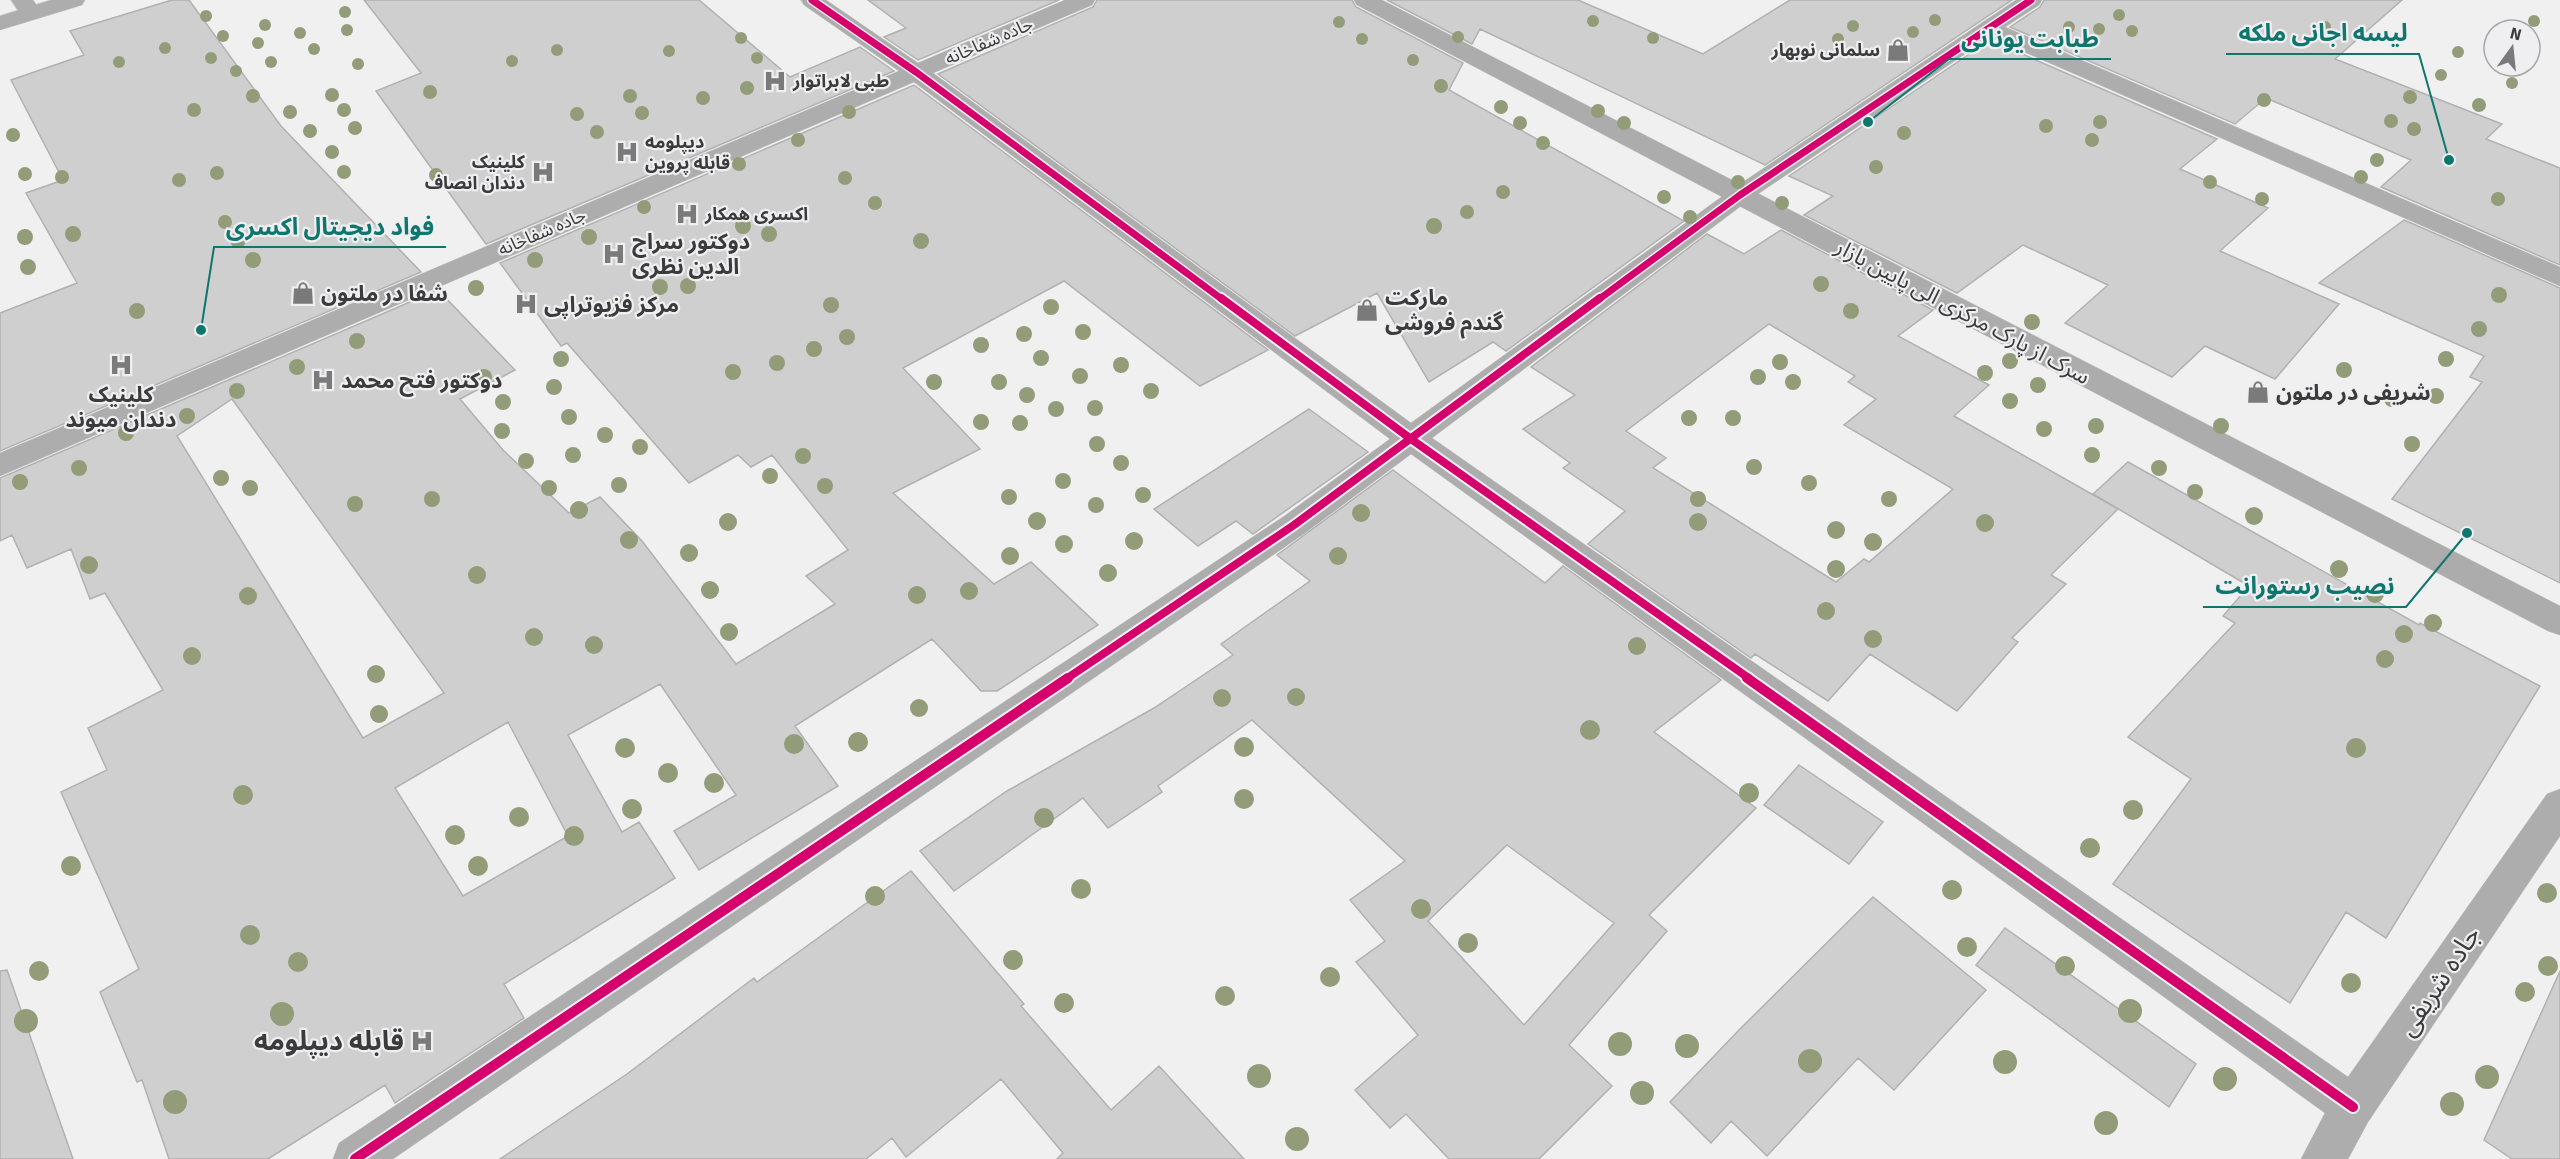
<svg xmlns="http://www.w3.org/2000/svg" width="2560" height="1159" viewBox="0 0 2560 1159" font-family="Signika,'Noto Sans Arabic',sans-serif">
<rect width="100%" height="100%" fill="#f0f0f0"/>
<!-- building -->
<path fill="#cfcfcf" stroke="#b1b1b1" stroke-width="1.5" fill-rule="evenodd" d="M172 0H189L281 126 421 272 0 451V313L77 283 26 193 63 180 11 80 84 55 70 31Z
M364 0H699L790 77 860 47 894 71 486 244 376 91 421 73Z
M868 0H1059L918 60 884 37 906 28Z
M1097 0H1352L1356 7 1463 63 1449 90 1684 221 1506 351 1493 342 1429 382 1377 293 1295 336 938 74 1093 7Z
M1387 0H1578L1703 54 1790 0H2012L1765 165 1480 29 1472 44Z
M2044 0H2402L2335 59 2502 124 2486 139 2560 168V265L2381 187 2411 160 2266 98 2235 124 2010 27 2040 7Z
M1990 40 2217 139 2180 169 2268 208 2220 251 2339 304 2275 379 2205 346 2172 377 2065 323 2108 285 2023 245 1957 293 1804 215 1833 196 1789 176Z
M914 85 1268 350 1200 386 1064 281 903 368 980 449 893 493 994 584 1031 562 1098 625 997 691H981L932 639 795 726 838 786 699 870 674 831 736 795 660 684 568 735 622 832 639 822 675 878 504 984 524 1018 395 1103 385 1085 268 1159H169L142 1080 137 1082 100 992 139 969 61 792 107 770 88 728 163 690 105 593 90 599 71 549 27 568 12 535 0 541V478L438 290 515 370 460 399 503 450 569 513 600 497 642 541 736 664 835 604 806 576 848 550 772 455 751 467 738 455 689 483 567 343 561 346 500 263ZM232 399 444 693 363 738 177 436ZM508 722 568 836 463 896 395 788Z
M2404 220 2560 288V583L2392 499 2482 382 2470 377 2484 356 2319 283Z
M1781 230 1933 310 1898 336 1989 385 1954 416 2118 509 2051 575 2066 584 2012 638 2018 642 1957 711 1870 654 1828 701 1755 654 1751 658 1588 544 1625 511 1563 468 1570 463 1523 429 1575 395 1531 367 1707 234 1744 254ZM1769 324 1855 376 1848 382 1876 399 1844 425 1953 489 1869 562 1864 559 1836 582 1653 468 1666 458 1626 431Z
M1309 409 1368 452 1253 534 1236 521 1198 546 1154 509Z
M2128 462 2419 625 2420 623 2540 686 2386 938 2346 912 2290 1003 2113 884 2191 779 2128 737 2235 623 2223 616 2249 586 2093 494Z
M1393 470 1545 583 1563 566 1721 680 1654 732 1756 808 1649 915 1667 931 1569 1045 1612 1086 1539 1159H1449L1406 1114 1390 1128 1355 1090 1418 1035 1356 962 1385 941 1350 900 1405 861 1252 720 1158 786 1162 792 1108 828 1083 798 954 891 920 851 1007 791 1154 708 1233 655 1221 644 1310 581 1277 555ZM1507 845 1614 923 1524 1025 1428 921Z
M1799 765 1883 822 1849 864 1764 805Z
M911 871 1024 1004 1021 1006 1111 1110 1159 1066 1244 1159H1057L1063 1153 1001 1079 906 1157 892 1138 866 1159H500L627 1074 754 978 757 982Z
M1873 897 1986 990 1894 1090 1858 1058 1767 1156 1731 1121 1711 1143 1670 1102 1739 1030Z
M2005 928 2196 1064 2169 1107 1976 965Z
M7 970 73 1159H0V971Z
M2560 971V1159H2512L2484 1140Z"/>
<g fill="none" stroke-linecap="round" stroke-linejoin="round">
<!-- minor casing -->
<g stroke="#ccc" stroke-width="1">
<path id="minor" d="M11 0H33L42 13 39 18 31 20 23 18Z
M801 0H826L918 63 1065 0H1095L1092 5 933 73 1411 423 1731 190 2016 0H2042L2039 5 2005 27 2560 267V286L1990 37 1749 200 1432 438 2348 1077 2547 794 2560 789V836L2368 1122 2348 1159H2301L2325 1113 1411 454 1305 533 393 1159H333L339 1143 1283 517 1390 439 914 82 0 476V453L899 71 804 5Z"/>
</g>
<!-- tertiary casing -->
<g stroke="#ccc" stroke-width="1">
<path id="tertiary" d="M51 0H85L82 5 0 30V16Z"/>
</g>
<!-- secondary casing -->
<g stroke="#ccc" stroke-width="1">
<path id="secondary" d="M1354 0H1382L2560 606V635L2548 631 1357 5Z"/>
</g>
<!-- minor -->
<use href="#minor" fill="#aeadad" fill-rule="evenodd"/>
<!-- tertiary -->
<use href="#tertiary" fill="#aeadad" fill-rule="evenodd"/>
<!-- secondary -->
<use href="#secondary" fill="#acacac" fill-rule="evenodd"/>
<!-- cycleway-far2 casing -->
<g stroke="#efeff1" stroke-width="10">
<path id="cycleway-far2" d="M812 0 916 72 1223 300
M1598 300 1740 195 2031 0"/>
</g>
<!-- cycleway-far1 casing -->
<g stroke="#efeff1" stroke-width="12">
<path id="cycleway-far1" d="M1221 298 1411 439 1750 679
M1066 679 1294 525 1600 298"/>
</g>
<!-- cycleway casing -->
<g stroke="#efeff1" stroke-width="14">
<path id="cycleway" d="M1747 678 2353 1107
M355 1159 1068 678"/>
</g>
<!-- cycleway-far2 -->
<use href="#cycleway-far2" stroke="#d6006c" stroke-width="7"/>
<!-- cycleway-far1 -->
<use href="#cycleway-far1" stroke="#d6006c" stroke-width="8"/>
<!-- cycleway -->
<use href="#cycleway" stroke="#d6006c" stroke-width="10"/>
</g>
<!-- trees -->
<g fill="#929c79">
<circle cx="345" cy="12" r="6"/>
<circle cx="2119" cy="15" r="6"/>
<circle cx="206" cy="16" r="6"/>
<circle cx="1935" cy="20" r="6"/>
<circle cx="1593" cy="21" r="6"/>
<circle cx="2534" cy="21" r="6"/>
<circle cx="1339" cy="22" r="6"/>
<circle cx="265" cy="25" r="6"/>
<circle cx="1853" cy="26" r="6"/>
<circle cx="2069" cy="27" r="6"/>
<circle cx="2325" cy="27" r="6"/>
<circle cx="2099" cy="29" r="6"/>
<circle cx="347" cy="30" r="6"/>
<circle cx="2132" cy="31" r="6"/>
<circle cx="1913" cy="32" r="6"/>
<circle cx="300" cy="33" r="6"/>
<circle cx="223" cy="36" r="6"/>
<circle cx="1458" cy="37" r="6"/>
<circle cx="741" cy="38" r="6"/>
<circle cx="1653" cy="38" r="6"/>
<circle cx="1362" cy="39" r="6"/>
<circle cx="1838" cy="39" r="6"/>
<circle cx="258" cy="43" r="6"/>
<circle cx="165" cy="48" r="6"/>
<circle cx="314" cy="49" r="6"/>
<circle cx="557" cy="50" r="6"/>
<circle cx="669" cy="51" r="6"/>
<circle cx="2458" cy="52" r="6"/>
<circle cx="211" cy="58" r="6"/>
<circle cx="757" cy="58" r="6"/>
<circle cx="1413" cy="60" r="6"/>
<circle cx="512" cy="61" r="6"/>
<circle cx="119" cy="62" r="6"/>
<circle cx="271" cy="62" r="6"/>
<circle cx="358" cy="64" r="6"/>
<circle cx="236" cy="71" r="6"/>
<circle cx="2441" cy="75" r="6"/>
<circle cx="2512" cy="83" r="6"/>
<circle cx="1441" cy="86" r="7"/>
<circle cx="747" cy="88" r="7"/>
<circle cx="430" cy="92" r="7"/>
<circle cx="332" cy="95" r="7"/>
<circle cx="253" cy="96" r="7"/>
<circle cx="630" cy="96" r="7"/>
<circle cx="2410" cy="97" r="7"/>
<circle cx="703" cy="98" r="7"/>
<circle cx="2264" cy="100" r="7"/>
<circle cx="2479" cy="105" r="7"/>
<circle cx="1501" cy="107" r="7"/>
<circle cx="194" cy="110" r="7"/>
<circle cx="344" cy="110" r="7"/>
<circle cx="1598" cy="111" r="7"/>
<circle cx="290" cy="112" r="7"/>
<circle cx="849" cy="112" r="7"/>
<circle cx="642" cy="113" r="7"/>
<circle cx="577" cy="114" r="7"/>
<circle cx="2391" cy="121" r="7"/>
<circle cx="2100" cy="122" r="7"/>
<circle cx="1520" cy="123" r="7"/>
<circle cx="1624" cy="123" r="7"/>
<circle cx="2046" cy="126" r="7"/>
<circle cx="355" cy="128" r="7"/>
<circle cx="2414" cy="129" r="7"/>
<circle cx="310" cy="131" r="7"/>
<circle cx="597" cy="132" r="7"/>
<circle cx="1904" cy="133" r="7"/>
<circle cx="13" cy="135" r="7"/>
<circle cx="798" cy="140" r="7"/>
<circle cx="2092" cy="140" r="7"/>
<circle cx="1543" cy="143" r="7"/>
<circle cx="332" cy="152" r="7"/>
<circle cx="2377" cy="160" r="7"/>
<circle cx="739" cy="164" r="7"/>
<circle cx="1876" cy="167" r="7"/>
<circle cx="344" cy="172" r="7"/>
<circle cx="217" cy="173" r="7"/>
<circle cx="25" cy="174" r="7"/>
<circle cx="436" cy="175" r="7"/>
<circle cx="62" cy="177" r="7"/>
<circle cx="2361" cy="177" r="7"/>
<circle cx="845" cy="178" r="7"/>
<circle cx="179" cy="180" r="7"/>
<circle cx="1738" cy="182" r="7"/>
<circle cx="2210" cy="182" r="7"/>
<circle cx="1503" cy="192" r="7"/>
<circle cx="1664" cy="197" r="7"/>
<circle cx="2262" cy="199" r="7"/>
<circle cx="2498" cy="199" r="7"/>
<circle cx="875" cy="203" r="7"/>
<circle cx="1782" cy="203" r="7"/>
<circle cx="644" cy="207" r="7"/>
<circle cx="1467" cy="212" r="7"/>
<circle cx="1690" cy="217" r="7"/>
<circle cx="225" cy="222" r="7"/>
<circle cx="743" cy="226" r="8"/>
<circle cx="1434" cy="226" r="8"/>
<circle cx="73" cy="234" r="8"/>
<circle cx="769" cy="234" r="8"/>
<circle cx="25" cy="237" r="8"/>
<circle cx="589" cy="237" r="8"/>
<circle cx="238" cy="240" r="8"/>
<circle cx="921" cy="241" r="8"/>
<circle cx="253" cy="260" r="8"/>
<circle cx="535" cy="260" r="8"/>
<circle cx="28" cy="267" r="8"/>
<circle cx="1821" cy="284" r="8"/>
<circle cx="688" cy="286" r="8"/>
<circle cx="660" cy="287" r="8"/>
<circle cx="476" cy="288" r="8"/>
<circle cx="2499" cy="295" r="8"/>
<circle cx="831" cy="305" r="8"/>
<circle cx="617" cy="306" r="8"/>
<circle cx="1051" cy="307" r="8"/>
<circle cx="137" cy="311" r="8"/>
<circle cx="1851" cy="311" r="8"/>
<circle cx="2032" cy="322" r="8"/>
<circle cx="2479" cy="329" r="8"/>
<circle cx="1083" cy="332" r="8"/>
<circle cx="1024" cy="334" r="8"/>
<circle cx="847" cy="337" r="8"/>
<circle cx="357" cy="341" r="8"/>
<circle cx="981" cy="345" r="8"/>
<circle cx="814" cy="349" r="8"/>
<circle cx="1041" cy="358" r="8"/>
<circle cx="561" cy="359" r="8"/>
<circle cx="2446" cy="359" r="8"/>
<circle cx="2010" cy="361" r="8"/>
<circle cx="1780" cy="362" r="8"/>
<circle cx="777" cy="363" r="8"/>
<circle cx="1121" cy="365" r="8"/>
<circle cx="297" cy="367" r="8"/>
<circle cx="2344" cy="370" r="8"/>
<circle cx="733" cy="372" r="8"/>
<circle cx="1985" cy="373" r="8"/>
<circle cx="1080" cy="376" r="8"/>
<circle cx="484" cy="377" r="8"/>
<circle cx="1758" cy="377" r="8"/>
<circle cx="934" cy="382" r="8"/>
<circle cx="999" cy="382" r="8"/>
<circle cx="1793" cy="382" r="8"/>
<circle cx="2038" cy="385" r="8"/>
<circle cx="554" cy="387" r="8"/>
<circle cx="237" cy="391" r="8"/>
<circle cx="1151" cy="391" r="8"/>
<circle cx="1027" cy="395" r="8"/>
<circle cx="2436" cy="396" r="8"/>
<circle cx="2392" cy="399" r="8"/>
<circle cx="2010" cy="401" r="8"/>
<circle cx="503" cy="402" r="8"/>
<circle cx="1095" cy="408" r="8"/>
<circle cx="1056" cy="409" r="8"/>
<circle cx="187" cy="416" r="8"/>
<circle cx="569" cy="417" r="8"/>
<circle cx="1689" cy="418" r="8"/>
<circle cx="1733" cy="418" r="8"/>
<circle cx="981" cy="422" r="8"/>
<circle cx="1020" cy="423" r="8"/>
<circle cx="2096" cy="426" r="8"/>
<circle cx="2221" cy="426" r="8"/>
<circle cx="2044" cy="429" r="8"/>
<circle cx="502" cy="431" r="8"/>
<circle cx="126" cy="433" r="8"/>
<circle cx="605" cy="435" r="8"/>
<circle cx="1097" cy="444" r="8"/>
<circle cx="2412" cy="444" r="8"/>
<circle cx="640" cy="447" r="8"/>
<circle cx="573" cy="455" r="8"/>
<circle cx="2092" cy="455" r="8"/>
<circle cx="803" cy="456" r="8"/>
<circle cx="526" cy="461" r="8"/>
<circle cx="1121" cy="463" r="8"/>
<circle cx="1754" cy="467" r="8"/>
<circle cx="79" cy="468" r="8"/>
<circle cx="2159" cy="468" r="8"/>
<circle cx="770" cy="476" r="8"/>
<circle cx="221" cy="478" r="8"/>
<circle cx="1063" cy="481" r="8"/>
<circle cx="20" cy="482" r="8"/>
<circle cx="1809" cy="483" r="8"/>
<circle cx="619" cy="485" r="8"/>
<circle cx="825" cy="486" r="8"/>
<circle cx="250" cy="488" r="8"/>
<circle cx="549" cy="488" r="8"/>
<circle cx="2195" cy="492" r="8"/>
<circle cx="1143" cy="495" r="8"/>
<circle cx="1009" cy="497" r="8"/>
<circle cx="432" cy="499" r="8"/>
<circle cx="1698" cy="499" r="8"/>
<circle cx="1889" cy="499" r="8"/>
<circle cx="355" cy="504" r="8"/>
<circle cx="1096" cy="505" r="8"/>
<circle cx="579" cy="510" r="9"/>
<circle cx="1361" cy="513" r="9"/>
<circle cx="2254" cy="516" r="9"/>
<circle cx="1037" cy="521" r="9"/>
<circle cx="728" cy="522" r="9"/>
<circle cx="1698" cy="522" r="9"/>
<circle cx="1985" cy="523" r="9"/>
<circle cx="1836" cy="530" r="9"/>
<circle cx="629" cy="540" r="9"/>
<circle cx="1134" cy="541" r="9"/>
<circle cx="1873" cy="542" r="9"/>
<circle cx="1064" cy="544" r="9"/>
<circle cx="689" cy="553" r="9"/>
<circle cx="1010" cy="556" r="9"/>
<circle cx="1338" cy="556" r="9"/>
<circle cx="89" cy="565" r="9"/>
<circle cx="1836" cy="569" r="9"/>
<circle cx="2339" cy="569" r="9"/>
<circle cx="1108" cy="573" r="9"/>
<circle cx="477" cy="575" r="9"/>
<circle cx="710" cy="590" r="9"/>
<circle cx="969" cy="591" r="9"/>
<circle cx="2375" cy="594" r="9"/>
<circle cx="917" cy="595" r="9"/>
<circle cx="248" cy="596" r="9"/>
<circle cx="1826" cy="611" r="9"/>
<circle cx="2433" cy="623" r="9"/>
<circle cx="729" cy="632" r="9"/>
<circle cx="2404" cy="634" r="9"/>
<circle cx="534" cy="637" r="9"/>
<circle cx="1873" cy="639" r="9"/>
<circle cx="594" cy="645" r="9"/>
<circle cx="1637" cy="646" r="9"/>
<circle cx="192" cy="656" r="9"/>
<circle cx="2385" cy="659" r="9"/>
<circle cx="376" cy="674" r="9"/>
<circle cx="1296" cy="697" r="9"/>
<circle cx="1222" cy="698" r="9"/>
<circle cx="919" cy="708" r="9"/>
<circle cx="379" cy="714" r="9"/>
<circle cx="1590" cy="730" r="10"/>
<circle cx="858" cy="742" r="10"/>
<circle cx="794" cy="744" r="10"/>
<circle cx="1244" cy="747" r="10"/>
<circle cx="625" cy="748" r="10"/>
<circle cx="2356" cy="748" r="10"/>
<circle cx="668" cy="773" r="10"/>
<circle cx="714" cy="783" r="10"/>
<circle cx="1749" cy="793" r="10"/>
<circle cx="243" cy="795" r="10"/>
<circle cx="1244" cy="799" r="10"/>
<circle cx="632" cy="809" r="10"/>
<circle cx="2133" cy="810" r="10"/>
<circle cx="519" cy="817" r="10"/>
<circle cx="1044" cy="818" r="10"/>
<circle cx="455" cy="835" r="10"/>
<circle cx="574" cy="836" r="10"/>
<circle cx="2090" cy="848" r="10"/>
<circle cx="71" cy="866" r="10"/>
<circle cx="478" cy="866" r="10"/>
<circle cx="1081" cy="889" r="10"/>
<circle cx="1952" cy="890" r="10"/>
<circle cx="2547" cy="893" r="10"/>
<circle cx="875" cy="896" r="10"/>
<circle cx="1421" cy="909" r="10"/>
<circle cx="250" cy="935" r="10"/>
<circle cx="1468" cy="943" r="10"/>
<circle cx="1967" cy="947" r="10"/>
<circle cx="1013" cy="960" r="10"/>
<circle cx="298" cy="962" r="10"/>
<circle cx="2065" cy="966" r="10"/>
<circle cx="2548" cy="966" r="10"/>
<circle cx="39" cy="971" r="10"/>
<circle cx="1330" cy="977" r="10"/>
<circle cx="2351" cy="983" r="10"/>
<circle cx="2525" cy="992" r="10"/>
<circle cx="1225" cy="996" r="10"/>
<circle cx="1064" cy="1003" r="10"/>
<circle cx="2130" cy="1011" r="12"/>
<circle cx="282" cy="1014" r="12"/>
<circle cx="26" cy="1021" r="12"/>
<circle cx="1620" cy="1044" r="12"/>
<circle cx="1687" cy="1046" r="12"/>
<circle cx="1810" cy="1061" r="12"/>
<circle cx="2005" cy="1062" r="12"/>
<circle cx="1259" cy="1076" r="12"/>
<circle cx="2487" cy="1077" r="12"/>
<circle cx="2225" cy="1079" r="12"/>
<circle cx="1642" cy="1093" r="12"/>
<circle cx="175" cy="1102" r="12"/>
<circle cx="2452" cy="1104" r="12"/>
<circle cx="2106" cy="1123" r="12"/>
<circle cx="1297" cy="1139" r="12"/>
</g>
<!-- icons -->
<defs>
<g id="shop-bare" transform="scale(1.8)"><path d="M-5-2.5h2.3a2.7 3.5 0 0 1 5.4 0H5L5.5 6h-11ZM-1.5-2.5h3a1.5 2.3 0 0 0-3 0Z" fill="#7a7a7b" stroke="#efeff1" stroke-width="2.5" paint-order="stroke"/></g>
<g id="hospital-bare" transform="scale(1.8)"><path d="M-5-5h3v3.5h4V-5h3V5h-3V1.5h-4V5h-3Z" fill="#7a7a7b" stroke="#efeff1" stroke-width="2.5" paint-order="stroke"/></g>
</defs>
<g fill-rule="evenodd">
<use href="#shop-bare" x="1898" y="50"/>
<use href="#hospital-bare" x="775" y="81"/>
<use href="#hospital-bare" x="627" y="152"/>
<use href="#hospital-bare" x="543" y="172"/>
<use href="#hospital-bare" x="687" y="214"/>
<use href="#hospital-bare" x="614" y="254"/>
<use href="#shop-bare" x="303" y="293"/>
<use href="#hospital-bare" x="526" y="304"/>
<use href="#shop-bare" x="1367" y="310"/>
<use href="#hospital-bare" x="121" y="365"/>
<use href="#hospital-bare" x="323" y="380"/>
<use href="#shop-bare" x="2258" y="392"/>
<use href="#hospital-bare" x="422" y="1041"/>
</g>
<g text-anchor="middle" stroke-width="4.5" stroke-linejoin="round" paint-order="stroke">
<!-- far-street labels -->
<g font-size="18" fill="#3b3b3c" stroke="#efeff1">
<text transform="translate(989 41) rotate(-23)" y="6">جاده شفاخانه</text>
<text transform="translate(542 232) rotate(-23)" y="6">جاده شفاخانه</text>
</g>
<!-- far-poi labels -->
<g font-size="18" font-weight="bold" fill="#3b3b3c" stroke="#efeff1" text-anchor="start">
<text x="1880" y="56" text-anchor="end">سلمانی نوبهار</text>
<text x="793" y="87">طبی لابراتوار</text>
<text x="645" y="148">دیپلومه<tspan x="645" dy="21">قابله پروین</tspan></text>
<text x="525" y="168" text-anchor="end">کلینیک<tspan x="525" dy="21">دندان انصاف</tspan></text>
<text x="705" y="220">اکسری همکار</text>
</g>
<!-- poi labels -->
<g font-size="22" font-weight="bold" fill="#3b3b3c" stroke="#efeff1" text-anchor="start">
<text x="632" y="249">دوکتور سراج<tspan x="632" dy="25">الدین نظری</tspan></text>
<text x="321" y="301">شفا در ملتون</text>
<text x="1385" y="305">مارکت<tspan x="1385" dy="25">گندم فروشی</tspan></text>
<text x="544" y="312">مرکز فزیوتراپی</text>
<text x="341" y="388">دوکتور فتح محمد</text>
<text x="2276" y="400">شریفی در ملتون</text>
<text x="121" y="402" text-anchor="middle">کلینیک<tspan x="121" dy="25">دندان میوند</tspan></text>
</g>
<!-- street labels -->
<g font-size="22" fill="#3b3b3c" stroke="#efeff1">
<text transform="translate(1963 311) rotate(28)" y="8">سرک از پارک مرکزی الی پایین بازار</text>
</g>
<!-- near-street labels -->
<g font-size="27" fill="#3b3b3c" stroke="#efeff1">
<text transform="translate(2439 981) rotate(-56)" y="9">جاده شریفی</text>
</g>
<!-- near-poi labels -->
<g font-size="27" font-weight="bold" fill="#3b3b3c" stroke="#efeff1" text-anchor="end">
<text x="404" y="1050">قابله دیپلومه</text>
</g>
</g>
<!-- callouts -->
<path fill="none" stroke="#0f766e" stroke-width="2" d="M2449 160L2419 54H2226M1868 122L1949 59H2111M201 330L214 247H446M2467 533L2406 607H2203"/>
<g fill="#0f766e" stroke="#efeff1" stroke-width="2">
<circle cx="2449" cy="160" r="6"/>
<circle cx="1868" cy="122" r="6"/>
<circle cx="201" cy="330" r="6"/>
<circle cx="2467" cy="533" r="6"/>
</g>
<g font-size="24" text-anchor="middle" font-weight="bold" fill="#0f766e" stroke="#efeff1" stroke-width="4.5" stroke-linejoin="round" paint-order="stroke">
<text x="2323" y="41">لیسه اجانی ملکه</text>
<text x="2030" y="47">طبابت یونانی</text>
<text x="330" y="235">فواد دیجیتال اکسری</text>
<text x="2305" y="594">نصیب رستورانت</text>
</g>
<!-- north arrow -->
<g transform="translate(2512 48) rotate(15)"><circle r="28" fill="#efeff1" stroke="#a7a7a9" stroke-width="1.5"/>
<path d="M0-4.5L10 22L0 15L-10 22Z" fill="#7a7a7b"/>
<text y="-9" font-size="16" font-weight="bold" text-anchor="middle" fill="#3b3b3c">N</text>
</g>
</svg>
